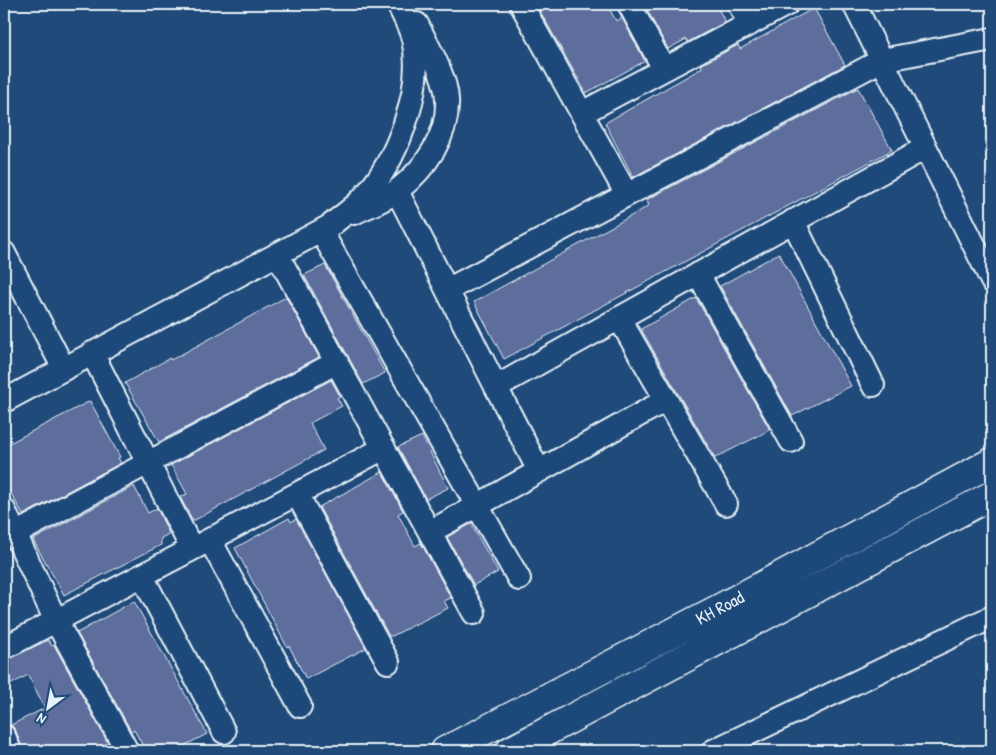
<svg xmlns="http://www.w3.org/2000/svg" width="996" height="755" viewBox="0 0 996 755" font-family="'Patrick Hand',sans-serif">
<rect width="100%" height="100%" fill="#1f4a7a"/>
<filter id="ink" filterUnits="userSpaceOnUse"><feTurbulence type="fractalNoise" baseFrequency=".02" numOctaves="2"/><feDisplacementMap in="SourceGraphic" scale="10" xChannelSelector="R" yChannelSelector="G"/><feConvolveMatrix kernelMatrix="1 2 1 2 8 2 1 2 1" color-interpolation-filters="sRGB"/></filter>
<g filter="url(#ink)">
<!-- building -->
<path fill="#5d6d9c" stroke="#e8f1f8" d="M536 4H607L616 21 622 18 645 61 586 93Z
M648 4H716L725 22 688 42 686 39 668 49 645 6Z
M814 8 845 65 633 177 605 123 702 68 701 65 738 45 740 49Z
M858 88 892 150 504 359 474 302 640 211 649 205 646 200Z
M779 253 851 386 792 416 720 286Z
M325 265 385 373 363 384 304 275Z
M286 297 319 357 159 442 125 383 170 358 171 360Z
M696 298 769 428 768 431 715 458 641 329Z
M331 380 340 396 337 398 342 406 310 423 324 450 193 521 180 497 187 494 171 465Z
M90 401 120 457 118 458 121 463 23 515 4 480V446Z
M422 436 448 488 426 499 398 447Z
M382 472 403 511 398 514 415 546 421 543 451 598 444 601 448 608 392 636H389L319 507Z
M134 486 148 513 157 508 169 534 161 538V545L64 595 33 540Z
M289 518 291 522 296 519 366 648 306 679 289 646 287 647 235 548Z
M471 524 498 572 474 585 447 537Z
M134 601 207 734 174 751H146L134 730 131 731 77 633Z
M48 640 52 646 54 645 108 743 92 751H23L16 731 11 725 45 708 28 675 4 688V661Z"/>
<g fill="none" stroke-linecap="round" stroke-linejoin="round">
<!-- minor casing -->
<g stroke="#e8f1f8" stroke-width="26">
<path id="minor" d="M521 4 627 195
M629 4 664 69
M739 4 750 24
M854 4 992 281
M582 113 787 4
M397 191 496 387 925 148
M354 213C368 206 386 200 398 190 426 168 449 135 447 99 446 76 427 45 417 24
M793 221 873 385
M321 231 519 579
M4 253 64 369
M277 254 474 613
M698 274 791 441
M447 290 882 60 992 39
M619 318 726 504
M92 353 192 549
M496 387 539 471
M4 401 330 226C340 217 353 209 362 199 396 163 425 89 413 39 410 27 403 15 398 4
M297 494 388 662
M4 510 56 621 127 751
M430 532 666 400
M15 534 337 362
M210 540 300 706
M142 576 224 732
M4 648 384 448
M4 736 10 751
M713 751 992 617"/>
</g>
<!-- secondary casing -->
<g stroke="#e8f1f8" stroke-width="31">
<path id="secondary" d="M445 751 724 606 992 462
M510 751 992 495"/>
</g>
<!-- minor -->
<use href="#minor" stroke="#1f4a7a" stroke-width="22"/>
<!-- secondary -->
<use href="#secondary" stroke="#1f4a7a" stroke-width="28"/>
</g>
</g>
<g text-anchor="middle" stroke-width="4" stroke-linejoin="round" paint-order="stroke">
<!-- street labels -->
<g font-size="18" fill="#e8f1f8" stroke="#1f4a7a">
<text transform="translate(720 608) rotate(-28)" y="6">KH Road</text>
</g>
</g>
<!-- margin -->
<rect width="996" height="755" fill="none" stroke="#1f4a7a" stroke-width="20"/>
<rect x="10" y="10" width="976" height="735" fill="none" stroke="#e8f1f8" stroke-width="2" filter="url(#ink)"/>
<!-- north arrow -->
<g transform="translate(48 708) rotate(212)" stroke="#1f4a7a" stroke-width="4" paint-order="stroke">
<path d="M0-4L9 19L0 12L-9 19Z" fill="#e8f1f8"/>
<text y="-8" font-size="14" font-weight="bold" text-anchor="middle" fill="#e8f1f8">N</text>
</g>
</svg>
